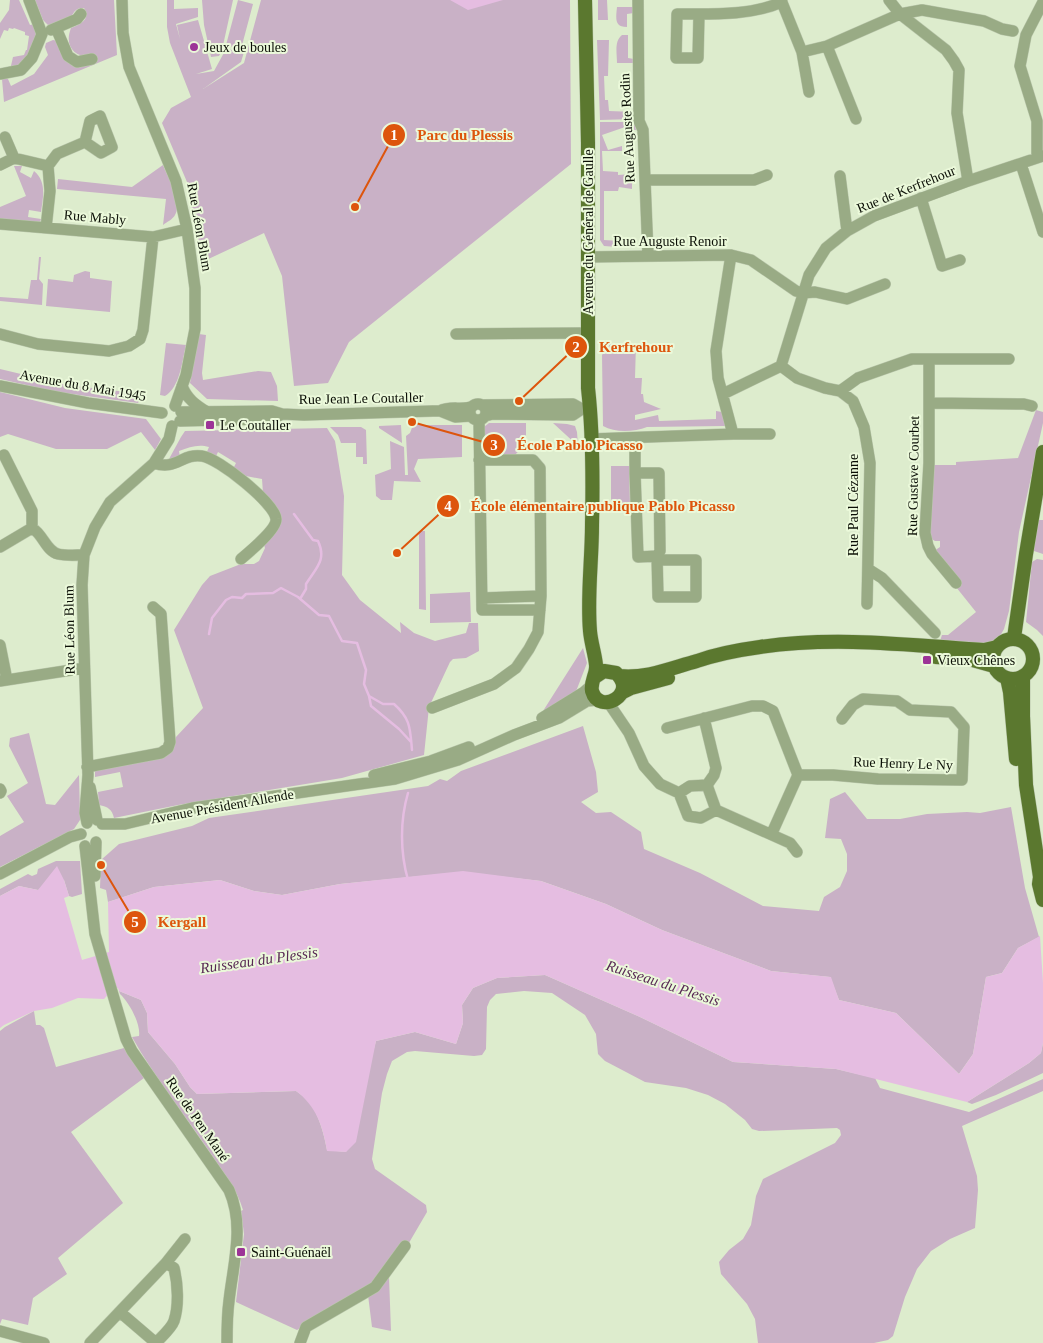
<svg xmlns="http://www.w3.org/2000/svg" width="1043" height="1343" viewBox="0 0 1043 1343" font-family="'Times New Roman',serif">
<rect width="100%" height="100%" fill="#ddeccd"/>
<!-- green -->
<path fill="#c9b1c6" d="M10 0H19L30 25 35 24C43 42 26 64 10 70L13 57 24 55 26 50H27L29 36 25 35V32L14 28 13 29 9 28 8 31 4 30 0 39V23L9 10Z
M35 0H114L117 55 4 102 2 79H8L11 86 34 74 48 55 45 47 46 43 53 40 58 41 69 58 97 60V56C77 60 63 48 71 28 80 24 91 20 84 8 76 8 74 11 71 18L48 25 43 20Z
M167 0H174V9L198 8V17L176 24 180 39 177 25 198 20 212 69 196 74 214 71 226 49 244 52 241 62 203 89 244 63 261 0H570L571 164 349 342 328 383 294 386 282 276 264 233 202 262 187 182 162 123 171 108 191 97 170 43 167 27Z
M202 0H233L222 50 219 56 211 57 204 25Z
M238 0 253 4 241 49 226 45Z
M598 0H607L608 20H598Z
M617 7H634V13L627 14V27C614 27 616 18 617 7Z
M622 35H628V58L634 59V63H617C617 54 614 41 622 35Z
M597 40H609L608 76H604L605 100H608L609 111 635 112 634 119 600 120Z
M600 122H634L636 130H633L631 125 602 135 608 150 622 146V151H602L603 171 618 172V175L632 174V189L619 187 618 191H604V240L635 242 634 246 631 248 604 246 600 240Z
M163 165C168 178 183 201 175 215 173 219 167 222 163 225L166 199 57 189 58 179 132 187Z
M14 166H22L20 172 31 178 34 171C47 182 43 197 41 212L29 210 28 217 41 219 40 222 0 219V207L26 196Z
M39 257H41L39 279 43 284 42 305 0 301V297L28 299 31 280H37Z
M85 271 90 272V278L112 281 110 312 46 306 48 279 73 282 74 275Z
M199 334 206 335 202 373 203 380 258 371 271 372 277 386 278 401 207 399 190 383Z
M166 343 186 345C182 362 180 387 165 396L160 395Z
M610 344H636L635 378H642L641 394H643L644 402 661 409 635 415V420L658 415 659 421 716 419V411L722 412 725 416V426L647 427C634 432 615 433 603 426L602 355Z
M0 369 67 385 143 394 138 403 57 392 0 379Z
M0 392 65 408 146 419 161 439 155 450 141 432 107 449H56L8 434 0 437Z
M1036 410 1043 412V423L1019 532 1009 611 1004 629 1000 636 994 641 987 644 940 641 942 635H948L976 612 956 587 934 551 940 547V541H935L930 538 934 465H956V462L1018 458Z
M489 423H526V443L515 455 492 454C484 446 484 438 484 427Z
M553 423 567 424 575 426 577 432 578 446Z
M401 425 402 443 379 428V426Z
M413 425H462V457L418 459 414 469 421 482 394 481 392 500H381L376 496 375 475 391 469 390 441 404 447 405 475H408L406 436 410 433Z
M330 427H361L366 430 367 464H363V457H356V443H341L338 435Z
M327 428 335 441 344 496 342 575 360 600 401 633 400 622 414 633 435 641 466 633 469 623H478L479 651 466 658 453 659 450 662 429 707 424 755 342 778 178 805 114 818C112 809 108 807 99 805L98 792 123 787 120 772 95 777V771L158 758 173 749 176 737 203 708 174 630 202 585 210 576 241 564H254L259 561 265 548 263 542 277 526 263 493 262 479 246 476 233 469 236 463 218 452 215 458 206 454 209 447C198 444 190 447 179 451L180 458 169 459 181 437 185 431Z
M611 466H629L630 505 611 506Z
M1038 520H1043V554L1034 551 1032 547Z
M419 531H425L426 610 419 609Z
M1037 559 1043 560V636L1037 630 1026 622 1032 562Z
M470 592 471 622 430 623V594Z
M583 648 587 663 575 694 543 711Z
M583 726 596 772 598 792 581 802 596 813 611 812 641 832 644 849 700 873 763 906 819 911 824 897 840 887 847 871V854L841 839 825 838 830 799 845 792 867 819H900L927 814 967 812 980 813 1011 807 1025 888 1039 937 1018 948 1002 973 986 977 973 1054 959 1074 896 1013 839 1000 830 977 771 971 662 930 606 904 541 881 462 872 340 884 282 895 254 891 220 880 154 887 108 902 106 890 100 888 101 860 119 844 192 826 209 818 428 786 440 779 447 781 461 771Z
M29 733 46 804 55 805 79 775 80 814V820L74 829 0 867V836L24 822 7 796 28 783 9 746 10 738Z
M56 861H80L82 894 72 897 69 896 64 880 38 890 19 886 0 896V889L28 874 32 876 37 874 38 869Z
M545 975 640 1017 733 1062 836 1069 875 1078 880 1088 969 1112 1043 1079V1091L962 1126 977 1176 978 1190 975 1228 950 1239 931 1251 917 1269 905 1297 893 1336 888 1340 874 1343H758L755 1319 747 1304 721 1274 719 1262 729 1250 743 1239 751 1225 756 1196 763 1179 835 1143 841 1135 840 1130 837 1128 759 1131 752 1129 745 1120 725 1104 708 1095 686 1088 645 1082 605 1061 598 1054 596 1034 585 1015 552 993 524 991 496 994 490 1000 487 1007 486 1049 482 1055 474 1056 415 1051 407 1052 392 1061 387 1074 382 1093 372 1159 375 1169 426 1205 427 1212 389 1277 391 1331 372 1327 367 1287 297 1330 236 1302 244 1234 241 1211 243 1210C237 1189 223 1172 211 1154 185 1115 155 1078 132 1037L139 1036C141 1024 129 1002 120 994L119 991 141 1000 147 1013 148 1032 175 1064 190 1087 197 1094 296 1091C300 1094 305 1097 309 1101 319 1115 324 1134 327 1150L346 1152 376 1041 415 1032 456 1044 463 1023 462 1005 473 988 497 978Z
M34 1011 36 1025H40L44 1028 56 1067 124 1048 144 1078 71 1132 123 1203 58 1258 67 1274 33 1298 28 1325 2 1319 0 1324V1031L5 1027Z
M1043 1043V1073L996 1095 972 1104 967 1102 1029 1063 1041 1053Z"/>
<!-- water -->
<path fill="#e5bde1" d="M450 0H503L468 10Z
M57 866 64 880 69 896 64 898 82 960 109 952 108 902 154 887 220 880 254 891 282 895 340 884 463 871 541 881 606 904 662 930 771 971 831 977 839 1000 896 1013 959 1074 973 1054 986 977 1002 973 1018 948 1040 936 1043 983V1043L1041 1053 1029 1063 967 1102 836 1069 733 1062 640 1017 545 975 497 978 473 988 462 1005 463 1023 456 1044 415 1032 376 1041 356 1142 346 1152 327 1151C323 1126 316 1106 296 1091L197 1094 190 1087 175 1064 148 1032 147 1013 141 1000 119 991 118 988 113 989 104 999 78 998 52 1008 34 1011 4 1025 0 1028V896L19 886 38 890Z"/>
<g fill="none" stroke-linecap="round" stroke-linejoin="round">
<!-- stream -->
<path stroke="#e5bde1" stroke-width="2.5" d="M294 514 313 540 318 541C327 560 316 568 306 584V589L300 599
M209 634 212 618 226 600 232 597 242 598 246 594 273 593 281 588 298 597 319 615 329 616 342 641 357 643 366 670 364 684 369 696 383 704H394C411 719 410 729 412 750
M369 696 371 706 399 729 411 742
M408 880C400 852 400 820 408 793"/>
<!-- minor casing -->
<g stroke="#bbc8ad" stroke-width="12">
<path id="minor" d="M122 0 123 33 129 67 176 181 187 229 195 288V329L186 375 175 406
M638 0 639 121 643 130 648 255
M781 0 802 52 809 92
M889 0 900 14 946 50 954 61 959 70 957 113 968 181
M699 14 698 58H676L677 14C711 14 750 16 782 2
M56 28 68 56 77 62 92 59
M51 30 77 19 81 14
M827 46 856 119
M802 52 827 46 900 14 922 10 984 21 1002 29 1013 31
M0 74 21 70 32 58 42 34 29 0
M100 116 112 147 101 153 85 142 90 121Z
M5 137 14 158
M1037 157V121L1020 66 1026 35 1043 2
M1021 164 1043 232
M0 165 14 158 48 166 57 154 85 142
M840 176 847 231
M645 180H754L767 175
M921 198 942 266 960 260
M0 224 153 237 187 229
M46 228 50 191 48 166
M731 255 716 351 718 378 733 434
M587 257 731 255 751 260 796 291 803 293 815 292 847 299 885 284
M0 334 38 344 109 351 129 346 140 339 143 330 153 237
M456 334 589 333
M929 359V463L925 533 928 546 932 554 956 583
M781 366 797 378 825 388 840 391 853 401 864 427 870 463 867 604
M0 386 88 403 162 413
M182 386C187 399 196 405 207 412
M840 391 858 378 912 359H1009
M723 394 781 366 809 275 826 248 847 231 874 216 968 181 1043 156
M930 403 1024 404 1032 406
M470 412a8 8 0 1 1 16 0a8 8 0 1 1-16 0Z
M483 405 573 404 582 409
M440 411C450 405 463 411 473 406
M181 412 272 411 282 414 304 415 433 411H440L455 417 471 416
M485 416 493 414 573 415 582 409H591
M479 420 482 610H540
M180 421 273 419 282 414
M635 438V473
M591 439 733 434H770
M4 455 32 511V528
M154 463C176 471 182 453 202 456 218 458 275 503 276 519 277 529 248 553 241 559
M635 473H659L660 551 657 556 638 557Z
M0 547 32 528C43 534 46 551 58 554 66 556 76 555 84 555
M657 556 658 597H696V560H658
M868 569 882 578 935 633
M482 598 541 596
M0 645 7 680
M0 681 84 668
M608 702 629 733 644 766 660 784 679 793 688 816 701 818 716 810 707 785 690 786 679 793
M432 708 494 684 516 668 529 649 538 632 541 596 540 468 533 460H479
M542 718 584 692 592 685
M704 718 716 768 714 775 707 785
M667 728 752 706H763L773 711 798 775
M87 767 161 753 168 748 170 742 161 614 153 607
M374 775 431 761 469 747
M798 775H833L878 779 962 780 964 727 951 712 910 710 897 701 863 699 853 705 842 719
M90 787 97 820
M0 789 1 791 0 793
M716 810 790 843 797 852
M87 823 85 813 88 775 82 585 84 555 95 527 110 502 154 463 169 439 172 426
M102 824H125L192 808 395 779 458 760 514 735 559 718 587 701 599 700
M772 833 798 775
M85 846 95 934 126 1039 132 1051 229 1190C245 1226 233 1264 229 1301 227 1315 227 1329 227 1343
M0 874 70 837 81 834
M95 876 96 842
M121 1313 156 1343C161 1337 171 1329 174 1321 179 1306 178 1284 174 1268L166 1263 185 1239
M0 1331 44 1343
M90 1343 166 1263
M300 1343 306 1327 375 1287 405 1246"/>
</g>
<!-- major casing -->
<g stroke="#bbc8ad" stroke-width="15">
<path id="major" d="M585 0 588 143V388C593 433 593 479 592 525 592 560 587 596 590 631 591 643 595 654 596 665 597 674 590 682 592 691 599 716 639 694 616 673L604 671 595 677
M1014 638 1026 554 1043 452
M993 659a20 20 0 1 1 40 0a20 20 0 1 1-40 0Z
M936 657 969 659 994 666
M619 676C646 679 671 668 697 661 717 654 738 650 760 647 834 636 909 645 984 650L997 647
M1023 676V716L1026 785 1040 877 1039 884 1043 900
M1007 678 1010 692 1016 759
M621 693 631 688 668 678"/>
</g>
<!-- minor -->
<use href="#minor" stroke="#99ab85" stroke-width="11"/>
<!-- major -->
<use href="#major" stroke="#5b782f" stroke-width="14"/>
</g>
<!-- markers -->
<g fill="#9c3497" stroke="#ebf9da" stroke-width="2">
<circle cx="194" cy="47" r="5"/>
<rect x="205" y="420" width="10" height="10" rx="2.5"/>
<rect x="922" y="655" width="10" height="10" rx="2.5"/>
<rect x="236" y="1247" width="10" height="10" rx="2.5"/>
</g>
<g text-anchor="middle" stroke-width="4" stroke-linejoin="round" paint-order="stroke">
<!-- poi labels -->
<g font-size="14" fill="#0a0e05" stroke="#ebf9da" text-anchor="start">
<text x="204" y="52">Jeux de boules</text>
<text x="220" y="430">Le Coutaller</text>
<text x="937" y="665">Vieux Chênes</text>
<text x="251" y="1257">Saint-Guénaël</text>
</g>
<!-- street labels -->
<g font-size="14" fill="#0a0e05" stroke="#ebf9da">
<text transform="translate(627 128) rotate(-93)" y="5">Rue Auguste Rodin</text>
<text transform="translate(906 189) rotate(-22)" y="5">Rue de Kerfrehour</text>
<text transform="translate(95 217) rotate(5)" y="5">Rue Mably</text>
<text transform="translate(200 227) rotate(80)" y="5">Rue Léon Blum</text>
<text transform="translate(588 232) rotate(-90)" y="5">Avenue du Général de Gaulle</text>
<text x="670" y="246">Rue Auguste Renoir</text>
<text transform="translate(83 385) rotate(10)" y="5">Avenue du 8 Mai 1945</text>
<text transform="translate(361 398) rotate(-1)" y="5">Rue Jean Le Coutaller</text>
<text transform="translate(913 476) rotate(-89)" y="5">Rue Gustave Courbet</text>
<text transform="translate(853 505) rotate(-90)" y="5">Rue Paul Cézanne</text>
<text transform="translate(69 630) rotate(-91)" y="5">Rue Léon Blum</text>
<text transform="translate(903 763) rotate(2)" y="5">Rue Henry Le Ny</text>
<text transform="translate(222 806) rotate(-10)" y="5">Avenue Président Allende</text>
<text transform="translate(198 1119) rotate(55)" y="5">Rue de Pen Mané</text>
</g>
<!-- water labels -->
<g font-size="15" font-style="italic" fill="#582854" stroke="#ebf9da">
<text transform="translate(259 960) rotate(-8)" y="5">Ruisseau du Plessis</text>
<text transform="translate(663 983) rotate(18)" y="5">Ruisseau du Plessis</text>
</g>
</g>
<!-- callouts -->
<path fill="none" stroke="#dd550c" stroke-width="2" d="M355 207L394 135M519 401L576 347M412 422L494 445M397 553L448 506M101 865L135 922"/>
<g fill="#dd550c" stroke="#ebf9da" stroke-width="2">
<circle cx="355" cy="207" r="5"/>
<circle cx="519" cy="401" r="5"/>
<circle cx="412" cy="422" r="5"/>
<circle cx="397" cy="553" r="5"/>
<circle cx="101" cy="865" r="5"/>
<circle cx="394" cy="135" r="12"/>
<circle cx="576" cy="347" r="12"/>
<circle cx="494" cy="445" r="12"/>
<circle cx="448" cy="506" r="12"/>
<circle cx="135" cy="922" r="12"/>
</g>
<g font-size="15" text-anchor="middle" font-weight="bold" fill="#fff">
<text x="394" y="140">1</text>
<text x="576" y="352">2</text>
<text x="494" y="450">3</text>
<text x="448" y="511">4</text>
<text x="135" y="927">5</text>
</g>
<g font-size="15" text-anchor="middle" font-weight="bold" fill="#dd550c" stroke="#ebf9da" stroke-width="4" stroke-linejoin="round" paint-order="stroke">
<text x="465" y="140">Parc du Plessis</text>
<text x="636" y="352">Kerfrehour</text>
<text x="580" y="450">École Pablo Picasso</text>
<text x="603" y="511">École élémentaire publique Pablo Picasso</text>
<text x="182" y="927">Kergall</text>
</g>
</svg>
